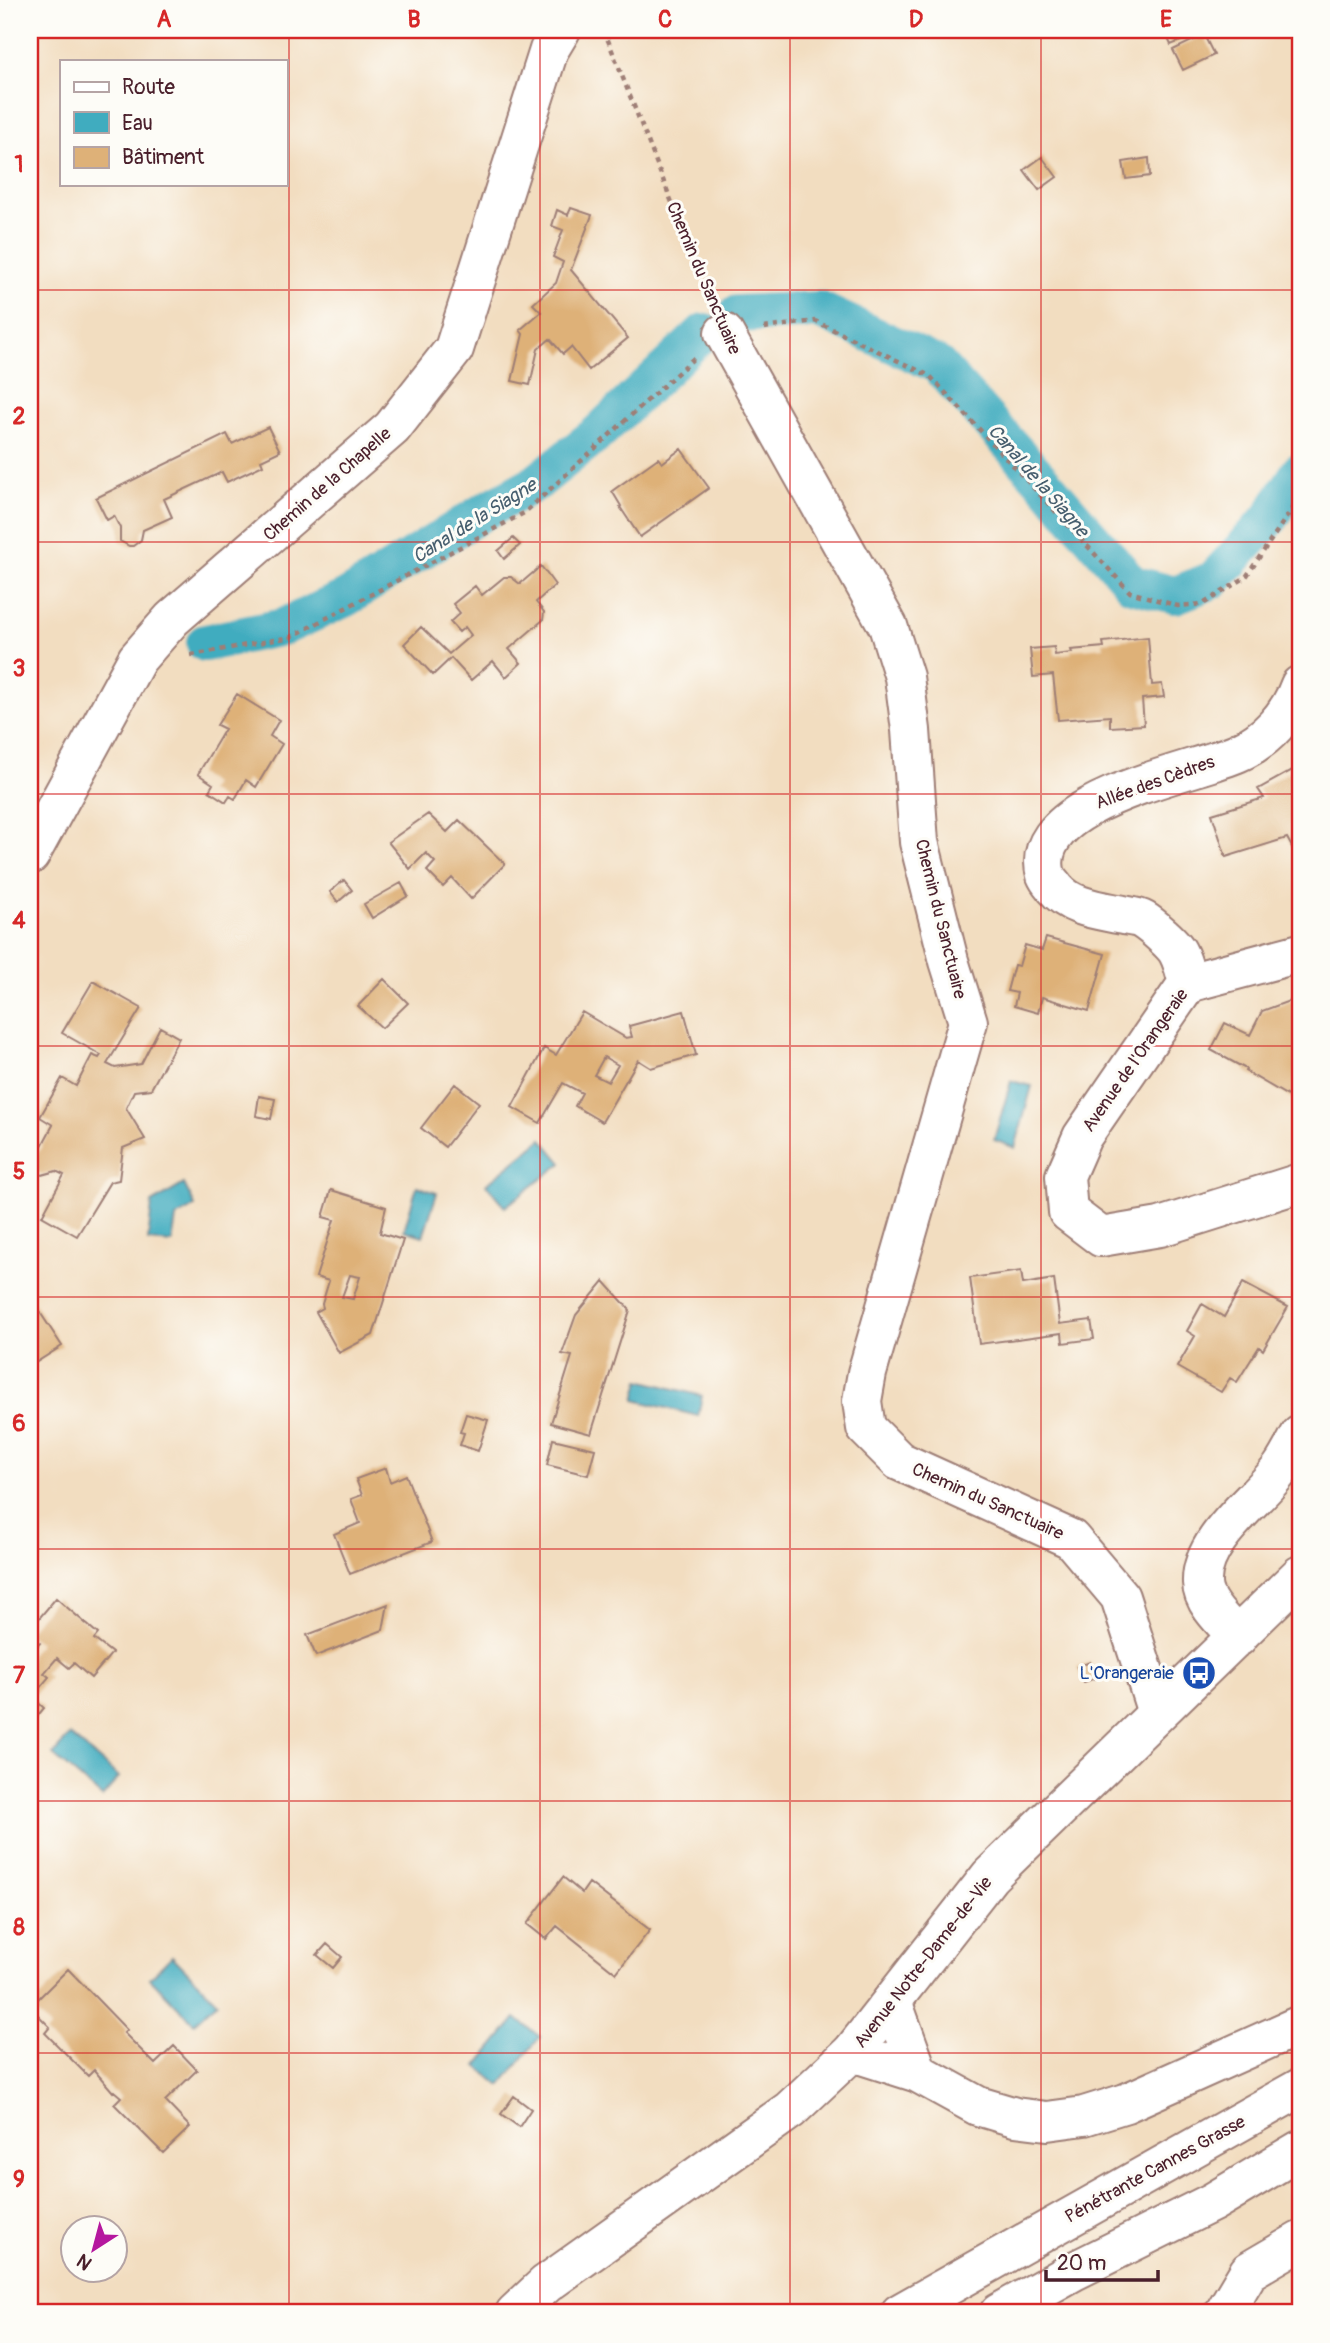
<svg xmlns="http://www.w3.org/2000/svg" width="1330" height="2343" viewBox="0 0 1330 2343" font-family="Pangolin,sans-serif">
<rect width="100%" height="100%" fill="#fdfcf7"/>
<filter id="ink" filterUnits="userSpaceOnUse"><feTurbulence type="fractalNoise" baseFrequency=".0143" numOctaves="2"/><feDisplacementMap in="SourceGraphic" scale="14" xChannelSelector="R" yChannelSelector="G"/><feConvolveMatrix kernelMatrix="1 2 1 2 8 2 1 2 1" color-interpolation-filters="sRGB"/></filter>
<filter id="wash" filterUnits="userSpaceOnUse"><feTurbulence type="fractalNoise" baseFrequency=".00686" numOctaves="4" result="noise"/><feDisplacementMap in="SourceGraphic" scale="28" xChannelSelector="R" yChannelSelector="G"/><feGaussianBlur stdDeviation="1.57" result="paint"/><feColorMatrix in="noise" values="0 0 0 0 0 0 0 0 0 0 0 0 0 0 0 0 0 1.4 0 .05"/><feComposite in="paint" operator="in"/></filter>
<g filter="url(#wash)">
<rect width="100%" height="100%" fill="#f2ddc0"/>
<!-- water -->
<path fill="#40acbf" stroke="#456675" stroke-width="2" d="M1011 1081 1032 1086 1015 1148 994 1140Z
M542 1139 562 1163 505 1207 486 1184Z
M184 1184 195 1206 176 1218 172 1243 148 1241 152 1203Z
M417 1186 437 1193 423 1236 404 1230Z
M640 1380 702 1396 698 1416 635 1400Z
M70 1735 119 1777 102 1797 53 1755Z
M172 1956 217 2002 194 2023 150 1978Z
M516 2018 540 2037 500 2086 477 2066Z"/>
<g fill="none" stroke-linecap="round" stroke-linejoin="round">
<!-- canal -->
<path stroke="#40acbf" stroke-width="38" d="M737 314 819 310 938 365 1049 488 1132 584 1175 595 1213 580 1270 518 1300 471
M205 643 283 627 346 598 483 512 537 482 598 433 704 332"/>
</g>
<g id="blocks">
<!-- building -->
<path fill="#deb178" fill-rule="evenodd" d="M1164 30H1193L1195 35 1171 45Z
M1204 35 1214 55 1183 70 1173 50Z
M1042 157 1057 177 1039 190 1024 170Z
M1149 158 1150 176 1126 179 1123 162Z
M571 208 592 215 571 270 628 338 589 370 571 347 563 354 550 339 538 349 530 385 512 381 523 334 520 330 541 312 533 304 556 283 563 262 553 257 563 230 552 226 557 210 568 215Z
M268 427 280 451 261 460 263 465 227 482 222 472 164 499 172 517 143 530 141 540 133 546H129L120 541V528L114 516 107 520 96 498 227 434 232 444Z
M681 449 709 488 640 537 620 507 621 506 612 491 658 458 662 463Z
M513 538 520 545 504 559 498 551Z
M541 566 555 585 536 602 544 612 543 620 509 649 521 663 506 677 493 661 471 680 451 658 433 675 404 644 421 627 449 654 471 635 465 627 459 632 450 622 460 613 453 604 475 586 482 595 504 577H511L520 584Z
M1148 637 1152 685 1162 684 1164 697 1142 699 1144 725 1110 727V716L1058 720 1053 675 1033 677 1030 649 1054 647 1055 655 1072 653 1071 650 1104 647 1103 642Z
M237 694 279 720 270 736 282 744 256 787 246 780 235 799 230 796 226 802 209 791 213 784 198 774 225 729 217 725Z
M1296 768 1298 771 1300 770V857L1298 858 1287 838 1226 857 1212 814 1264 798 1258 789Z
M428 814 447 832 459 820 505 864 471 899 452 878 443 887 427 871 435 862 426 853 410 869 388 842Z
M344 880 352 890 338 902 330 892Z
M401 883 408 896 372 918 364 904Z
M1046 938 1105 954 1089 1011 1042 997 1038 1013 1014 1006 1017 993 1007 991 1014 965 1019 966 1025 945 1042 950Z
M384 979 408 1003 382 1028 358 1006Z
M93 981 141 1008 107 1064 115 1068 141 1064 160 1027 179 1038 151 1089 134 1091 126 1108 145 1139 123 1148 119 1180 110 1182 77 1236 42 1216 64 1175 56 1171 42 1175 30 1168 53 1125 40 1117 62 1078 76 1086 92 1055 99 1058 101 1055 62 1033Z
M1300 997V1085L1293 1099 1245 1071 1246 1069 1211 1050 1225 1023 1250 1035 1262 1011Z
M684 1011 696 1055 651 1068 638 1060 602 1122 575 1106 582 1093 563 1083 540 1123 512 1107 544 1048 556 1055 582 1012 626 1038 632 1037 629 1026ZM604 1057 618 1065 608 1082 594 1075Z
M455 1084 479 1103 445 1147 421 1128Z
M259 1096 275 1099 271 1119 256 1116Z
M331 1190 386 1207 380 1233 403 1240 373 1335 339 1353 316 1312 323 1308 322 1304 329 1281 316 1277 334 1220 323 1217ZM350 1275 360 1277 353 1299 342 1297Z
M1021 1271 1023 1284 1054 1279 1060 1324 1091 1320 1094 1339 1063 1343 1062 1333 979 1344 970 1278Z
M604 1281 630 1310 591 1434 551 1423 572 1356 562 1354 576 1315Z
M1243 1283 1288 1307 1263 1350 1259 1347 1237 1382 1230 1378 1221 1392 1177 1367 1195 1336 1187 1331 1202 1304 1224 1317Z
M30 1297 62 1346 35 1363 30 1355Z
M466 1414 488 1420 478 1451 460 1445 464 1433 460 1432Z
M553 1439 595 1449 588 1475 547 1465Z
M386 1468 390 1482 406 1475 432 1542 350 1574 334 1534 360 1523 351 1499 362 1495 356 1479Z
M56 1598 98 1634 94 1639 112 1653 91 1678 74 1663 69 1668 57 1658 44 1673 49 1677 32 1697 44 1708 30 1725V1654L40 1643 30 1635V1629Z
M388 1604 383 1630 316 1656 307 1635Z
M1090 1662 1096 1678 1084 1682 1077 1667Z
M563 1877 582 1893 589 1883 650 1930 616 1973 557 1926 546 1939 527 1924Z
M327 1944 342 1957 333 1968 317 1955Z
M68 1969 127 2030 124 2033 155 2064 174 2046 197 2070 165 2101 190 2127 163 2153 114 2104 121 2097 114 2091 113 2092 94 2070 88 2076 45 2033 50 2027 30 2007Z
M514 2096 531 2109 519 2127 501 2114Z"/>
</g>
</g>
<g filter="url(#ink)">
<use href="#blocks" fill-opacity="0" stroke="#9e7e76" stroke-width="2"/>
<g fill="none" stroke-linecap="round" stroke-linejoin="round">
<!-- minor casing -->
<g stroke="#9e7e76" stroke-width="42">
<path id="minor" d="M724 333 888 626 904 677 911 730 919 842 949 961 968 1022 867 1373 862 1401 866 1428 899 1461 1071 1539 1120 1597 1157 1713
M30 855 137 659 172 619 392 428 454 349 549 50 561 30
M1300 953 1188 983 1082 1137 1065 1176 1068 1212 1101 1237 1160 1227 1300 1183
M1188 983C1185 973 1183 962 1178 953 1175 945 1151 925 1143 920 1138 917 1129 916 1123 915 1099 910 1071 908 1055 888 1052 884 1048 880 1046 875 1024 802 1192 773 1237 753 1267 740 1289 715 1300 685
M1238 1637C1225 1623 1202 1603 1202 1583 1200 1539 1257 1501 1281 1468 1288 1458 1294 1446 1300 1435
M1224 2313 1249 2271 1300 2241"/>
</g>
<!-- major casing -->
<g stroke="#9e7e76" stroke-width="42">
<path id="major" d="M515 2313 546 2284 790 2110 852 2052 990 1876 1300 1575"/>
</g>
<!-- highway casing -->
<g stroke="#9e7e76" stroke-width="42">
<path id="highway" d="M892 2001 918 2073
M852 2052 918 2073 978 2106 1015 2117 1047 2121 1084 2116 1126 2103 1300 2025
M900 2313 1300 2088
M999 2313 1074 2271 1213 2202 1300 2150"/>
</g>
<!-- path -->
<path stroke="#9e7e76" stroke-width="4.5" stroke-dasharray="5 5" stroke-linecap="butt" d="M604 30 710 299
M764 328 815 321 930 376 1130 592 1178 606 1203 604 1246 577 1300 497
M191 655 291 637 524 513 695 357"/>
<!-- minor -->
<use href="#minor" stroke="#fff" stroke-width="38"/>
<!-- major -->
<use href="#major" stroke="#fff" stroke-width="38"/>
<!-- highway -->
<use href="#highway" stroke="#fff" stroke-width="38"/>
</g>
</g>
<!-- grid -->
<path fill="none" stroke="#d62828" stroke-width="2" stroke-opacity="0.55" d="M289 30V2313M540 30V2313M790 30V2313M1041 30V2313M30 290H1300M30 542H1300M30 794H1300M30 1046H1300M30 1297H1300M30 1549H1300M30 1801H1300M30 2053H1300"/>
<!-- icons -->
<defs>
<g id="bus-disc" transform="scale(1.75)"><circle r="9.5" fill="#1a4fb4" stroke="#fdfcf7"/><path d="M-5-6H5V4H4V6H2V4H-2V6H-4V4H-5ZM-3.5-4V0h7V-4ZM-3.5 1.2v1.5H-2V1.2ZM2 1.2v1.5H3.5V1.2Z" fill="#fff"/></g>
</defs>
<g fill-rule="evenodd">
<use href="#bus-disc" x="1199" y="1673"/>
</g>
<g text-anchor="middle" stroke-width="6" stroke-linejoin="round" paint-order="stroke">
<!-- street labels -->
<g font-size="18" fill="#4a1f2b" stroke="#fdfcf7">
<text transform="translate(704 278) rotate(67)" y="6">Chemin du Sanctuaire</text>
<text transform="translate(327 484) rotate(-41)" y="6">Chemin de la Chapelle</text>
<text transform="translate(1155 782) rotate(-20)" y="6">Allée des Cèdres</text>
<text transform="translate(941 919) rotate(76)" y="6">Chemin du Sanctuaire</text>
<text transform="translate(1135 1060) rotate(-55)" y="6">Avenue de l'Orangeraie</text>
<text transform="translate(988 1501) rotate(24)" y="6">Chemin du Sanctuaire</text>
<text transform="translate(923 1962) rotate(-52)" y="6">Avenue Notre-Dame-de-Vie</text>
<text transform="translate(1155 2169) rotate(-29)" y="6">Pénétrante Cannes Grasse</text>
</g>
<!-- transit labels -->
<g font-size="18" fill="#164399" stroke="#fdfcf7" text-anchor="end">
<text x="1174" y="1679">L'Orangeraie</text>
</g>
<!-- water labels -->
<g font-size="19" font-style="italic" fill="#465e6e" stroke="#fdfcf7">
<text transform="translate(1039 480) rotate(49)" y="7">Canal de la Siagne</text>
<text transform="translate(474 520) rotate(-32)" y="7">Canal de la Siagne</text>
</g>
</g>
<!-- margin -->
<rect width="1330" height="2343" fill="none" stroke="#fdfcf7" stroke-width="77"/>
<!-- legend -->
<rect x="60" y="60" width="228" height="126" fill="#fdfcf7" stroke="#b5a4a5" stroke-width="2"/>
<rect x="74" y="82" width="35" height="10" fill="#ffffff" stroke="#b5a4a5" stroke-width="2"/>
<text x="122" y="94" font-size="21" fill="#4a1f2b">Route</text>
<rect x="74" y="112" width="35" height="21" fill="#40acbf" stroke="#b5a4a5" stroke-width="2"/>
<text x="122" y="130" font-size="21" fill="#4a1f2b">Eau</text>
<rect x="74" y="147" width="35" height="21" fill="#deb178" stroke="#b5a4a5" stroke-width="2"/>
<text x="122" y="164" font-size="21" fill="#4a1f2b">Bâtiment</text>
<!-- north arrow -->
<g transform="translate(94 2249) rotate(216)"><circle r="33" fill="#fdfcf7" stroke="#b5a4a5" stroke-width="2"/>
<path d="M0-5L12 26L0 18L-12 26Z" fill="#b5179e"/>
<text y="-10" font-size="19" font-weight="bold" text-anchor="middle" fill="#4a1f2b">N</text>
</g>
<!-- scale -->
<path d="M1046 2270v10h112v-10" fill="none" stroke="#4a1f2b" stroke-width="3.5"/>
<text x="1057" y="2270" font-size="21" fill="#4a1f2b" stroke="#fdfcf7" stroke-width="5" paint-order="stroke">20 m</text>
<rect x="38" y="38" width="1254" height="2266" fill="none" stroke="#d62828" stroke-width="2.5"/>
<g font-size="23" text-anchor="middle" font-weight="bold" fill="#d62828">
<text x="164" y="27">A</text>
<text x="414" y="27">B</text>
<text x="665" y="27">C</text>
<text x="916" y="27">D</text>
<text x="1166" y="27">E</text>
<text x="19" y="172">1</text>
<text x="19" y="424">2</text>
<text x="19" y="676">3</text>
<text x="19" y="928">4</text>
<text x="19" y="1179">5</text>
<text x="19" y="1431">6</text>
<text x="19" y="1683">7</text>
<text x="19" y="1935">8</text>
<text x="19" y="2187">9</text>
</g>
</svg>
